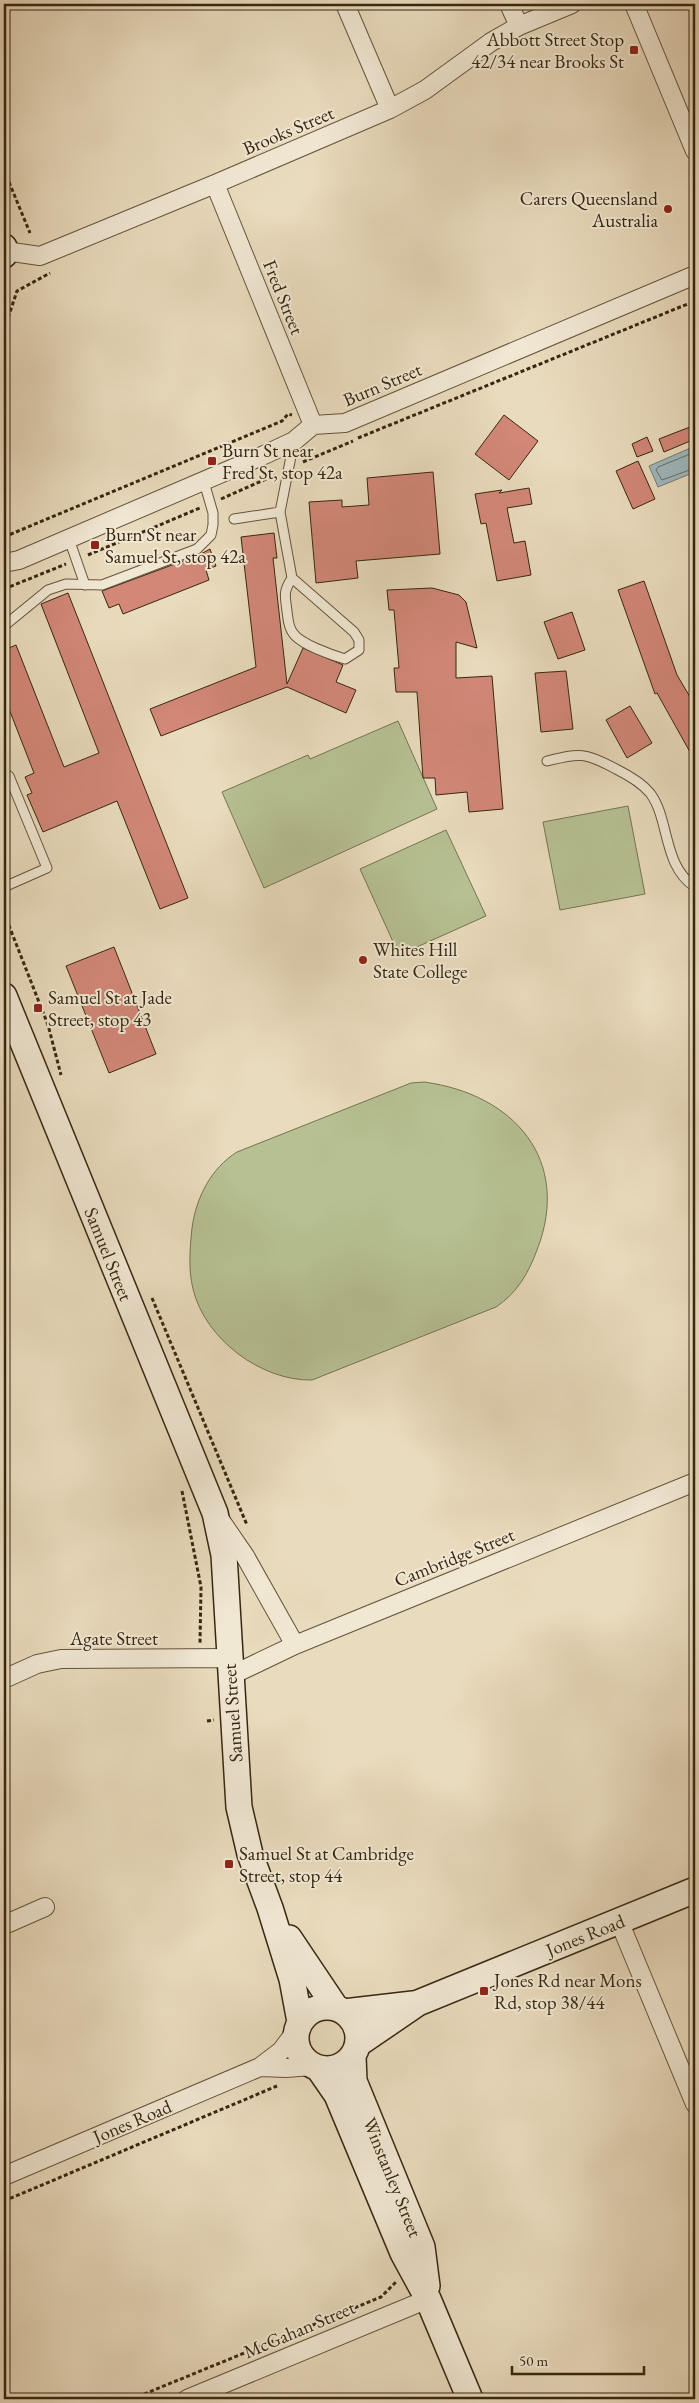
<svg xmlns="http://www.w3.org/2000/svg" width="699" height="2403" viewBox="0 0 699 2403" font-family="'EB Garamond',serif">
<rect width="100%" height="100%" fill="#e9dbbd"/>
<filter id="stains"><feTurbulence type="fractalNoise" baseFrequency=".004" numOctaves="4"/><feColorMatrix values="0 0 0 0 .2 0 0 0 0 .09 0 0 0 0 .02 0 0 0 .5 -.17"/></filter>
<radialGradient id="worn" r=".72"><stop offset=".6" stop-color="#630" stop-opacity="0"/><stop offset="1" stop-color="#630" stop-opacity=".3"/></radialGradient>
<!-- green -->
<path fill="#b6c092" stroke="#767452" d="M398 721 437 809 264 888 222 792 308 755 310 759Z
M628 806 645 894 560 910 543 822Z
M446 830 486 916 399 955 360 869Z
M424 1082C514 1094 572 1160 537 1250 528 1274 517 1293 496 1307L312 1380C261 1381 205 1339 193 1289 188 1269 190 1248 192 1228 196 1198 211 1168 237 1152L411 1083Z"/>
<!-- water -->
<path fill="#9eb8bd" stroke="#757e78" d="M695 446V472L658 487 649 466Z"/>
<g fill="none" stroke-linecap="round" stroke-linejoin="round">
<!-- shore -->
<path stroke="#6a7067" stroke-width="1" d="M695 452 658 467 656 470 662 480 695 468"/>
</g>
<!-- building -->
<path fill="#d28777" stroke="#372711" d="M504 415 538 441 509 480 475 454Z
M695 425V439L664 452 659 439Z
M647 437 653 451 637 457 632 444Z
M638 461 655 499 633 509 616 471Z
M433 472 440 554 356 561 358 578 316 583 309 502 342 500V507L369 505 367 478Z
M529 488 532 504 507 508 514 543 525 541 531 575 497 581 486 523 481 524 475 494 502 490 499 493Z
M274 533 277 558H273L287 684 303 648 343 665 336 682 356 690 346 713 287 687 161 736 150 709 256 667 241 537Z
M210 549 216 566 206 570 209 580 123 614 119 604 109 608 102 591 199 555Z
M644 581 677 675 690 697 695 696V761L657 693 655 694 618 590Z
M432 588 459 595 466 602 477 648 456 642V678L492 676 503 809 469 812 467 792 436 795 435 778H423L417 692H396L394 668H399L394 610H389L387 590Z
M68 593 188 898 160 909 117 801 43 832 27 795 32 793 25 777 34 773 4 696V650L16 645 64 767 99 753 41 604Z
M572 612 585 650 558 659 544 622Z
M566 671 573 729 541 732 535 673Z
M630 706 652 743 627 758 606 720Z
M114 947 156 1054 109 1073 66 966Z"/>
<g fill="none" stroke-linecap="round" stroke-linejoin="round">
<!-- lane casing -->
<g stroke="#64543c" stroke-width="11">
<path id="lane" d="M234 519 280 512
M69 539 85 585
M292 578C283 592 285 595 287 611 288 618 288 627 293 633 300 644 332 655 345 659L359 650V640L354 632 292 578 280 512 294 441
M4 626 48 590 66 584 102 585 197 549 211 535 213 525V513L204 482
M547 761C580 753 585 752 616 769 628 775 641 782 650 793 670 819 662 865 695 887
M4 779 9 776 47 868 4 887"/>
</g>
<!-- street casing -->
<g stroke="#64543c" stroke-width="20">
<path id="street" d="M345 4 390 109
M509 4 519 26
M634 4 695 151
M215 184 313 425
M5 251 40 256 215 184 390 109 425 90 491 42 519 26 572 4
M4 563 19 560 264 455 294 441 313 425 345 423 695 275
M221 1521 245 1556 295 1645
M230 1676 295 1645 695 1482
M4 1679 37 1664 61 1659 229 1658
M619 1921 695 2104
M4 1925 45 1907
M260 2067 286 2068 312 2066
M4 2176 260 2067 281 2051 296 2031
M187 2399 428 2299"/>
</g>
<!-- secondary casing -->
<g stroke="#372711" stroke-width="28">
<path id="secondary" d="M4 247V255
M4 996 215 1513 224 1555 239 1807 250 1854 270 1908 292 1979 300 2022
M289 1938 336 2008
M296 2038a31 31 0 1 1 62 0a31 31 0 1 1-62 0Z
M344 2012 413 2004
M358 2044 418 2003 695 1890
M353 2056 354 2081 422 2247 427 2286
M319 2069 337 2095 403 2253 428 2299 470 2399"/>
</g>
<!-- path -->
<path stroke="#372711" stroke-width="3" stroke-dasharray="4 2.5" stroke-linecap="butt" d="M4 170 30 233
M4 330 17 291 50 273
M358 438 695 301
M303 462 353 441
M221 499 275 475
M4 537 282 421 288 414 292 415
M88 555 200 508
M4 589 66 564
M4 913 48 1025 61 1075
M152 1298 247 1525
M182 1491 201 1587 200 1643
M207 1721 214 1720
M4 2201 277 2086
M132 2399 381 2297 396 2282"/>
<!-- lane -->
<use href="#lane" stroke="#f1e8d4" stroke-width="9"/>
<!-- street -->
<use href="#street" stroke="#f1e8d4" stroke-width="18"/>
<!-- secondary -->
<use href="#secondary" stroke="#f1e8d4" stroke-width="25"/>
</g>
<!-- markers -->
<g fill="#8f2418" stroke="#f1e8d4" stroke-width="2">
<rect x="629" y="45" width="10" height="10" rx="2.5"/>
<circle cx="668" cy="209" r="5"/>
<rect x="207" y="456" width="10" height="10" rx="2.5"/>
<rect x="90" y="540" width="10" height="10" rx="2.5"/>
<circle cx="363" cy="960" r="5"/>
<rect x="33" y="1003" width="10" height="10" rx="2.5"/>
<rect x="224" y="1859" width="10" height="10" rx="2.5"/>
<rect x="479" y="1986" width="10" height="10" rx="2.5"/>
</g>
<g text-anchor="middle" stroke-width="4" stroke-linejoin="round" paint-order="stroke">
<!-- poi labels -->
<g font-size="19" fill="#372711" stroke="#f1e8d4" text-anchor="start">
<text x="624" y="46" text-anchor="end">Abbott Street Stop<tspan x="624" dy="22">42/34 near Brooks St</tspan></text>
<text x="658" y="205" text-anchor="end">Carers Queensland<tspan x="658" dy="22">Australia</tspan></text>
<text x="222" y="457">Burn St near<tspan x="222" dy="22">Fred St, stop 42a</tspan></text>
<text x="105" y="541">Burn St near<tspan x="105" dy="22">Samuel St, stop 42a</tspan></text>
<text x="373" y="956">Whites Hill<tspan x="373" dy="22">State College</tspan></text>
<text x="48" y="1004">Samuel St at Jade<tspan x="48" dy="22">Street, stop 43</tspan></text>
<text x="239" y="1860">Samuel St at Cambridge<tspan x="239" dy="22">Street, stop 44</tspan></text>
<text x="494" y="1987">Jones Rd near Mons<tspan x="494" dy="22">Rd, stop 38/44</tspan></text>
</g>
<!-- street labels -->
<g font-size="19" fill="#372711" stroke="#f1e8d4">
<text transform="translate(288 130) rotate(-23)" y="7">Brooks Street</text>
<text transform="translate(284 297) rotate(68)" y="7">Fred Street</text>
<text transform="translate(382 384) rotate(-23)" y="7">Burn Street</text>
<text transform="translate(109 1254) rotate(68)" y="7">Samuel Street</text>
<text transform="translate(454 1557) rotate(-22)" y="7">Cambridge Street</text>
<text x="114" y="1645">Agate Street</text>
<text transform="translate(232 1713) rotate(-94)" y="7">Samuel Street</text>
<text transform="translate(585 1935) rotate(-22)" y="7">Jones Road</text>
<text transform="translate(132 2121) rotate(-23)" y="7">Jones Road</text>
<text transform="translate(393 2177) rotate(68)" y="7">Winstanley Street</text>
<text transform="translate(299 2329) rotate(-23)" y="7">McGahan Street</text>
</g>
</g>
<!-- margin -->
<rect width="699" height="2403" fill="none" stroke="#e9dbbd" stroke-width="20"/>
<rect x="5" y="5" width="689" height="2393" fill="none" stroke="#372711" stroke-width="2.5"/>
<rect x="10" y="10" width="679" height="2383" fill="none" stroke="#372711"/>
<!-- scale -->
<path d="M512 2366v8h132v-8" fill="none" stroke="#372711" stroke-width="2.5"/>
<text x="519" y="2366" font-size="15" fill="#372711" stroke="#f1e8d4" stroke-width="4" paint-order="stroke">50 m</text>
<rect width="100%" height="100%" filter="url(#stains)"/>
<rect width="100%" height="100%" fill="url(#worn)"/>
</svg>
